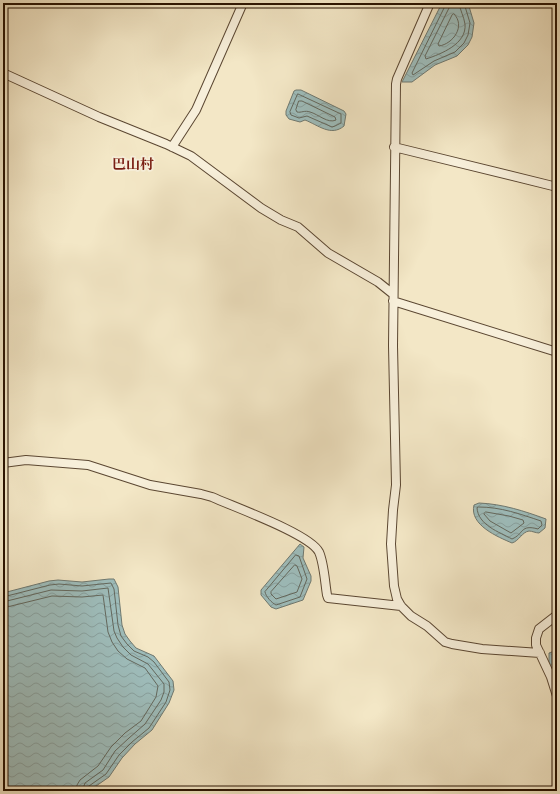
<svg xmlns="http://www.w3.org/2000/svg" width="560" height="794" viewBox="0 0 560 794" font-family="'Old Standard TT','Noto Serif SC',serif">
<defs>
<pattern id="water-waves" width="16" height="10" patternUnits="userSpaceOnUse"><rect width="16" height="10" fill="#9ebebd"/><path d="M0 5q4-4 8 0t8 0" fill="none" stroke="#88a2a1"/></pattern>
</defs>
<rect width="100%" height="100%" fill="#f3e7c6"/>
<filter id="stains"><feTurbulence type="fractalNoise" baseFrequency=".005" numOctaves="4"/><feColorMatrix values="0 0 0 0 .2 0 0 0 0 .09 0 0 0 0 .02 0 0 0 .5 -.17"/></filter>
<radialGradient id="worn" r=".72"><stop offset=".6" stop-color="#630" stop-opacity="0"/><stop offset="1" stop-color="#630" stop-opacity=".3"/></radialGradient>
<!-- water -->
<path fill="url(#water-waves)" stroke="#6f7971" d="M442 3H468L474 23 472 37 468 45 457 56 435 65 412 82H402Z
M296 90H301L344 111 346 114 344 126C331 137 318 125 305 120L300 122 289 119 286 115V111L294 91Z
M479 503C503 504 524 511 546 519L545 528 539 533C536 533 532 531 529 531 522 532 519 541 512 543 498 537 469 525 474 505Z
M300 544 304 547 303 558 311 576V581L303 600 276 609 271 607 261 595V590Z
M109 579H114L118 587 122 625 125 634 130 641 136 648 154 656 173 681 174 690 169 703 152 730 135 744 122 758 109 777 89 791H3V593L49 581 58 580 82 582Z
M557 650V682L549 663V653Z"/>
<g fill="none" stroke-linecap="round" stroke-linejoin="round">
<!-- shore -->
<path stroke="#63685e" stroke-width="1" d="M445 3V6L412 73 413 75 434 61 455 52 464 43 468 35 470 23 464 3
M450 3 449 8 425 56 426 59C441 54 467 44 465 24 464 17 460 10 459 3
M454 14C466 26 453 44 439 46L438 44 452 15Z
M298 94 341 114V123L335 126 332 127 307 116 299 118 291 115 290 112Z
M299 101H302L335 117 336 120C328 124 318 114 310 112 305 110 301 113 297 112L296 110Z
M479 507C501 507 520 514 541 521L542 525 538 529C520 524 524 534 512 539 499 532 478 525 477 508Z
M486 512 509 516 523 520 524 523 511 533 490 521 484 514Z
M296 555 299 556 307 579 300 597 276 605C272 603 266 597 265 592Z
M295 565 297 566 302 579 297 592 276 599 271 594V592Z
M3 597 50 585 59 584 82 586 111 583 114 589 118 625 121 636 127 644 134 651 148 657 154 662 169 682 170 690 166 702 149 728 132 742 119 755 106 774 89 786 87 791
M3 602 51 590 82 591 108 588 114 631 117 638 123 647 131 655 148 664 164 684V692L161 700 145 724 129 738 115 751 103 770 85 783 82 791
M3 608 52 596 82 597 103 595 108 632 112 642 118 651 127 659 145 668 158 686 156 697 141 721 125 733 111 747 98 766 80 780 77 785 76 791"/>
<!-- minor casing -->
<g stroke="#5b4732" stroke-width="10">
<path id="minor" d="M430 3 397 79 396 84 393 346 396 485 393 510 391 544 394 586 397 599 401 606 411 616 427 626 445 642 452 644 482 649 540 653
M3 73 99 117 166 144 191 156 261 208 281 220 298 227 328 253 378 282 393 294
M172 147 196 110 243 3
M394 147 557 187
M393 301 557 352
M3 463 26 460 88 465 150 485 201 494 212 497C234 507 310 534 319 552 324 563 325 583 327 595L328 598 401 606
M557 615 539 629 536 638V645L551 677 557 696"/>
</g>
<!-- minor -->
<use href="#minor" stroke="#f7efda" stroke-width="8"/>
</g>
<g text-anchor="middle" stroke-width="3.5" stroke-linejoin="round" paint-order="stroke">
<!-- quarter labels -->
<g font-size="14" font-weight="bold" fill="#7a1f14" stroke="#f7efda">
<text x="133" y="169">巴山村</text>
</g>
</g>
<!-- margin -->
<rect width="560" height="794" fill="none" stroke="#f3e7c6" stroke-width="16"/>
<rect x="4" y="4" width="552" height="786" fill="none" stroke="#281200" stroke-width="2"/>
<rect x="8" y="8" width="544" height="778" fill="none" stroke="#281200"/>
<rect width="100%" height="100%" filter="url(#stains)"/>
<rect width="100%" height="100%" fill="url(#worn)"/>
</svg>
